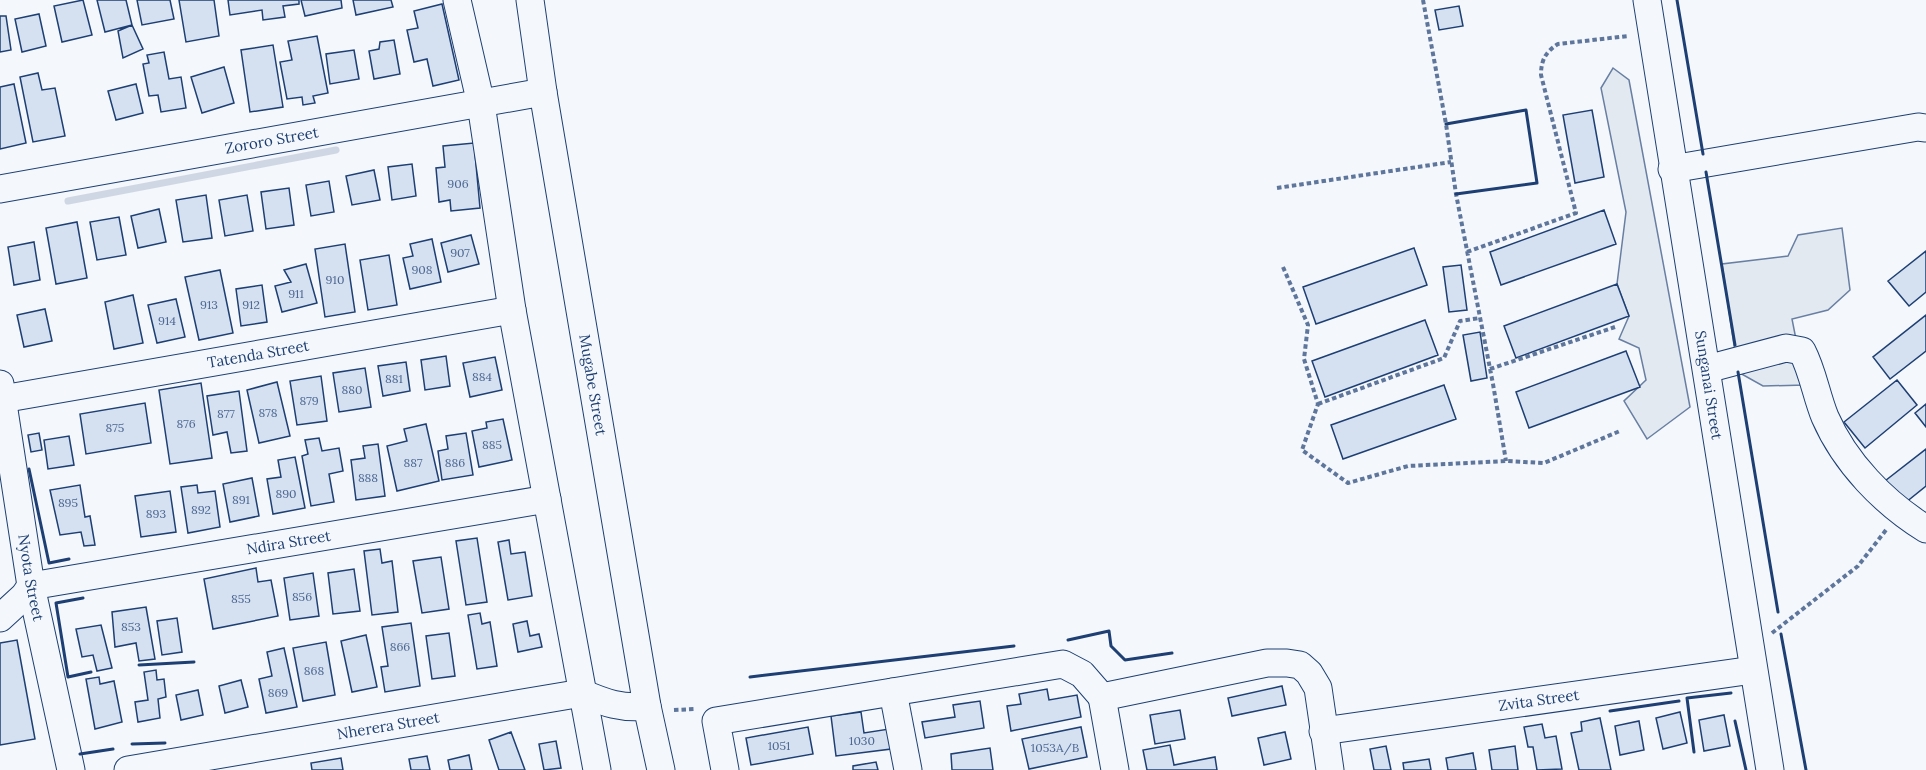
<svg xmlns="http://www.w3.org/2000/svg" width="1926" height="770" viewBox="0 0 1926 770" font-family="Lora,serif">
<rect width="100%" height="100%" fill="#f4f7fb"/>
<!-- green -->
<path fill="#e3e9f0" stroke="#687fa3" stroke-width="1.5" d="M1613 68 1629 80 1690 407 1647 439 1624 401 1646 380 1639 348 1619 339 1629 316 1617 284 1626 212 1601 88Z
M1842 228 1850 290 1828 310 1792 319 1805 385 1763 386 1738 372 1722 264 1788 256 1798 235Z"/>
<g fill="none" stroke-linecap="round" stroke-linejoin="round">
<!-- stream -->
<path stroke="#cfd7e4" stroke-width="7" d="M68 201 336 150"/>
</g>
<!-- building -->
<path fill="#d5e0f0" stroke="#1d3f73" stroke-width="1.5" d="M83 0 92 35 62 42 54 6Z
M97 0H126L132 25 105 32Z
M137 0H170L174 19 142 25Z
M179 0H214L219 36 186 42Z
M228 0H299V4L283 6 285 17 263 20 262 10 230 15Z
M301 0H341L342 8 305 16Z
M353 0H391L393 7 356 15Z
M442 4 459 80 433 86 427 59 414 62 407 30 418 28 414 11Z
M1459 6 1463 26 1439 30 1435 10Z
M39 14 46 46 22 52 15 19Z
M0 16H6L11 50 0 52Z
M132 25 143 49 123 58 118 31Z
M317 36 328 93 313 96 315 103 303 105 302 97 287 99 280 62 292 60 288 41Z
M394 40 400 74 374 79 369 51 379 49 380 42Z
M273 45 283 107 250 112 241 50Z
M354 50 359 79 330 84 326 54Z
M164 52 169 79 181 77 186 108 161 112 158 95 149 96 143 64 149 63 147 55Z
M224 67 234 103 202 113 191 77Z
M38 73 42 90 55 88 65 136 33 142 20 77Z
M14 84 26 143 0 149V87Z
M136 84 143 113 116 120 108 91Z
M1592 110 1604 177 1575 183 1563 115Z
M474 143 480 208 451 211 450 200 439 202 436 168 445 167 443 146Z
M412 164 416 196 392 200 388 167Z
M374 170 380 200 352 205 346 176Z
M329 181 334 212 311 216 306 185Z
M289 188 294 225 266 229 261 192Z
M206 195 212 238 183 242 176 200Z
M247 195 253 231 225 236 219 200Z
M159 209 166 242 138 248 131 216Z
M1604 210 1616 244 1501 285 1490 252Z
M119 217 126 255 97 260 90 222Z
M77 222 87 278 56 284 46 228Z
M471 235 479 264 448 272 441 243Z
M432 239 441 282 410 289 403 258 413 256 410 244Z
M34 242 40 280 14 285 8 247Z
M345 244 355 312 325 317 315 249Z
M1414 248 1427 285 1316 324 1303 287Z
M1926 251V292L1909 306 1888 281Z
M389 255 397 305 368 310 360 260Z
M306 264 317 303 282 312 275 286 291 282 284 270Z
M1461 265 1467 310 1449 312 1443 267Z
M220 270 233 333 199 340 185 277Z
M1617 284 1629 316 1516 358 1504 326Z
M262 285 267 322 241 326 236 289Z
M133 295 143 343 114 349 105 302Z
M176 299 185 337 157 343 148 305Z
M45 309 52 341 24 347 17 315Z
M1926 315V351L1890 379 1873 357Z
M1425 320 1438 355 1325 397 1312 361Z
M1480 332 1487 378 1471 381 1463 335Z
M1626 351 1640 387 1529 428 1516 392Z
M446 356 450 386 425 390 421 360Z
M495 357 502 390 470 397 463 363Z
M406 362 410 391 383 396 378 366Z
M365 368 371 407 339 412 333 373Z
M321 376 327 421 297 425 290 381Z
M1897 380 1917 405 1865 448 1844 422Z
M277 382 290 436 259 443 247 390Z
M201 383 212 458 170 464 159 390Z
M1444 385 1456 419 1343 459 1331 425Z
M239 391 247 451 231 453 227 432 213 435 207 396Z
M145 403 151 443 86 454 80 414Z
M1926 404V427L1915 413Z
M503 419 512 460 479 467 472 431 487 428 486 422Z
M426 424 439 481 397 491 387 446 407 441 404 429Z
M39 433 42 450 31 452 28 435Z
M466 433 473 475 442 480 438 451 448 449 446 436Z
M69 436 74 465 48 469 44 440Z
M319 438 322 451 339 448 343 471 329 474 334 502 311 506 302 456 308 454 305 440Z
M378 444 385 496 356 500 351 460 365 458 363 446Z
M1926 449V486L1900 507 1881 484Z
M295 457 305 508 273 514 267 479 281 477 278 460Z
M252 478 259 516 230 522 223 484Z
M80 485 85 517 90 516 95 545 84 546 81 532 60 535 50 490Z
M197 485 198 493 215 491 220 527 188 533 181 487Z
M170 491 176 532 141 537 135 496Z
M477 538 487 602 466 605 456 541Z
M509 540 511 554 525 552 532 596 508 600 498 542Z
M380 549 382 563 392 561 398 612 372 615 364 551Z
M441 557 449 609 422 613 413 561Z
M256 568 258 582 271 580 278 616 213 629 204 579Z
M354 569 360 611 333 614 328 573Z
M313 573 319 616 290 620 284 578Z
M146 607 155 659 139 661 136 643 115 647 112 612Z
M480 613 482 624 490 622 497 666 477 669 468 615Z
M177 618 182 652 162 655 157 621Z
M527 621 530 636 539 634 542 647 518 652 513 624Z
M411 623 420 686 385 692 381 667 388 666 382 627Z
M101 625 112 668 97 671 93 655 82 657 76 629Z
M449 633 455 676 432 679 426 636Z
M366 635 377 687 352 692 341 641Z
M17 640 35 739 0 745V643Z
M326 642 335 695 303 701 293 648Z
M284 648 297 707 266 713 259 679 272 676 267 652Z
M156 670 157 680 164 679 166 697 158 699 160 718 138 722 135 702 148 700 144 672Z
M99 677 100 684 114 681 122 722 95 729 86 679Z
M241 680 248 707 225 713 219 686Z
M1282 686 1286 705 1232 716 1228 698Z
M1047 689 1049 700 1077 695 1081 717 1011 731 1007 706 1021 704 1019 694Z
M198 690 203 715 181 720 176 695Z
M980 701 984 728 925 738 922 722 955 717 953 705Z
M1180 710 1185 739 1155 744 1150 715Z
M861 712 864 733 889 729 891 749 836 756 831 716Z
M1680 712 1687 743 1663 749 1656 718Z
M1724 715 1730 746 1704 751 1699 720Z
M1600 718 1611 770H1579L1571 733 1582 731 1581 722Z
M1639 721 1644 750 1620 755 1615 726Z
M1542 724 1545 738 1556 736 1562 769 1537 770 1533 747H1528L1524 727Z
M808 727 813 754 751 765 746 738Z
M1081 727 1087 757 1029 769 1022 739Z
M511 732 525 770H499L489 740Z
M1285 732 1291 759 1264 765 1258 738Z
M556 741 561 768 544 770 539 744Z
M1170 745 1174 765 1215 757 1217 770H1147L1143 750Z
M1386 746 1391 770H1374L1370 749Z
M1515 746 1518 770H1492L1489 750Z
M990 748 993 770H952L951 754Z
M1473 753 1476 770H1448L1446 758Z
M469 755 472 770H450L448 760Z
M427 756 430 770H411L409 759Z
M341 758 343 770H312L311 763Z
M1429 759 1431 770H1404L1403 763Z
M876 762 878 770H853V766Z"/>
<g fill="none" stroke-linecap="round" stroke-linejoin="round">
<!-- minor casing -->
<g stroke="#1d3f73" stroke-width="29">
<g id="minor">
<path d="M457 0 481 104 512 310 597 770"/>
<path id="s1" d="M530 0 543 92 647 706 661 770"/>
<path id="s2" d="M1647 0 1770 770"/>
<path d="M1672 169 1918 127 1926 128"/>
<path id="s3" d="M0 189 543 92"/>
<path d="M1707 369 1786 348 1802 351C1813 372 1816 395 1825 417 1845 463 1884 503 1926 529"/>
<path id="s4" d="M0 384 31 586 71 770"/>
<path id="s5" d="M2 399 512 310"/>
<path id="s6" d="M0 618 24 596 31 586 547 499"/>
<path d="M893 692 908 770"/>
<path d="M1102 697 1267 663H1287L1300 665 1309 673 1318 688 1330 770"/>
<path d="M1102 697 1115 770"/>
<path id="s7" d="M1323 731 1753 670"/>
<path id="s8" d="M128 770 582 693C605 703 622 709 647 706"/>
<path d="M725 770 716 721 1063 664 1082 674 1102 697"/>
</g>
</g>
<!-- path -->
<path stroke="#5e769c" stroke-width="4" stroke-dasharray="4.5 3" stroke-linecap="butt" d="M1423 0 1446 124 1456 194 1493 384 1506 461
M1277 188 1451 162
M1467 252 1576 213 1541 75C1541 61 1545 52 1558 44L1628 36
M1283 267 1308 325 1304 359 1318 404 1302 450 1348 483 1408 466 1506 461 1544 463 1620 431
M1490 369 1615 327
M1318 404 1444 358 1460 321 1480 318
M1772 633 1858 566 1886 530
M674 710 696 709"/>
<!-- minor -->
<use href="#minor" stroke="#f4f7fb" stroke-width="27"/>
<!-- wall -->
<path stroke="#1d3f73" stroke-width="3" d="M1677 0 1703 154
M1446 124 1526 110 1537 183 1456 194
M1706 172 1735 345
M1738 372 1778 612
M29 469 49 563 69 559
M83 598 56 603 68 677 91 672
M1781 634 1806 770
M1068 640 1109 631 1111 646 1125 660 1172 653
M139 665 194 662
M750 677 1014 646
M1610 711 1679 701
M1735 721 1746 770
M132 744 165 743
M1694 752 1687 698 1731 693
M80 754 113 749"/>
</g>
<g text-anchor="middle" stroke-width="4.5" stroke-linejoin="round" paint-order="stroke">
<!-- number labels -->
<g font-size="12" fill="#4b6792">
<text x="458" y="188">906</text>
<text x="460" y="257">907</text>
<text x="422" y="274">908</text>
<text x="335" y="284">910</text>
<text x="296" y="298">911</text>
<text x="209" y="309">913</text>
<text x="251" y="309">912</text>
<text x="167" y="325">914</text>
<text x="482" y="381">884</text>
<text x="394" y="383">881</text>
<text x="352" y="394">880</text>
<text x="309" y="405">879</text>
<text x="268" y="417">878</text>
<text x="226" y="418">877</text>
<text x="186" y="428">876</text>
<text x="115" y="432">875</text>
<text x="492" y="449">885</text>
<text x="413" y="467">887</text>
<text x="455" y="467">886</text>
<text x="368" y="482">888</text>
<text x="286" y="498">890</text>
<text x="241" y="504">891</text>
<text x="68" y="507">895</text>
<text x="201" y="514">892</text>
<text x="156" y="518">893</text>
<text x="302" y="601">856</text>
<text x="241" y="603">855</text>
<text x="131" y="631">853</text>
<text x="400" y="651">866</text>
<text x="314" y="675">868</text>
<text x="278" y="697">869</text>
<text x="862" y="745">1030</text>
<text x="779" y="750">1051</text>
<text x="1055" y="752">1053A/B</text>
</g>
<!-- street labels -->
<g font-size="15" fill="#1d3f73" stroke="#f4f7fb">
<text dy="5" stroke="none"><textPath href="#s3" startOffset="276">Zororo Street</textPath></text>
<text dy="5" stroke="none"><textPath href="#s5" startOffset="260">Tatenda Street</textPath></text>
<text dy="5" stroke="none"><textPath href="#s1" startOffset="390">Mugabe Street</textPath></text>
<text dy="5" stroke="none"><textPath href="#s2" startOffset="390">Sunganai Street</textPath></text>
<text dy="5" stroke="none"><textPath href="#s6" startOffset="306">Ndira Street</textPath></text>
<text dy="5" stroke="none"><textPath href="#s4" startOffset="196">Nyota Street</textPath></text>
<text dy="5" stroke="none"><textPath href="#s7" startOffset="218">Zvita Street</textPath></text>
<text dy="5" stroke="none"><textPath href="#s8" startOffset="264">Nherera Street</textPath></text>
</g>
</g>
</svg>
